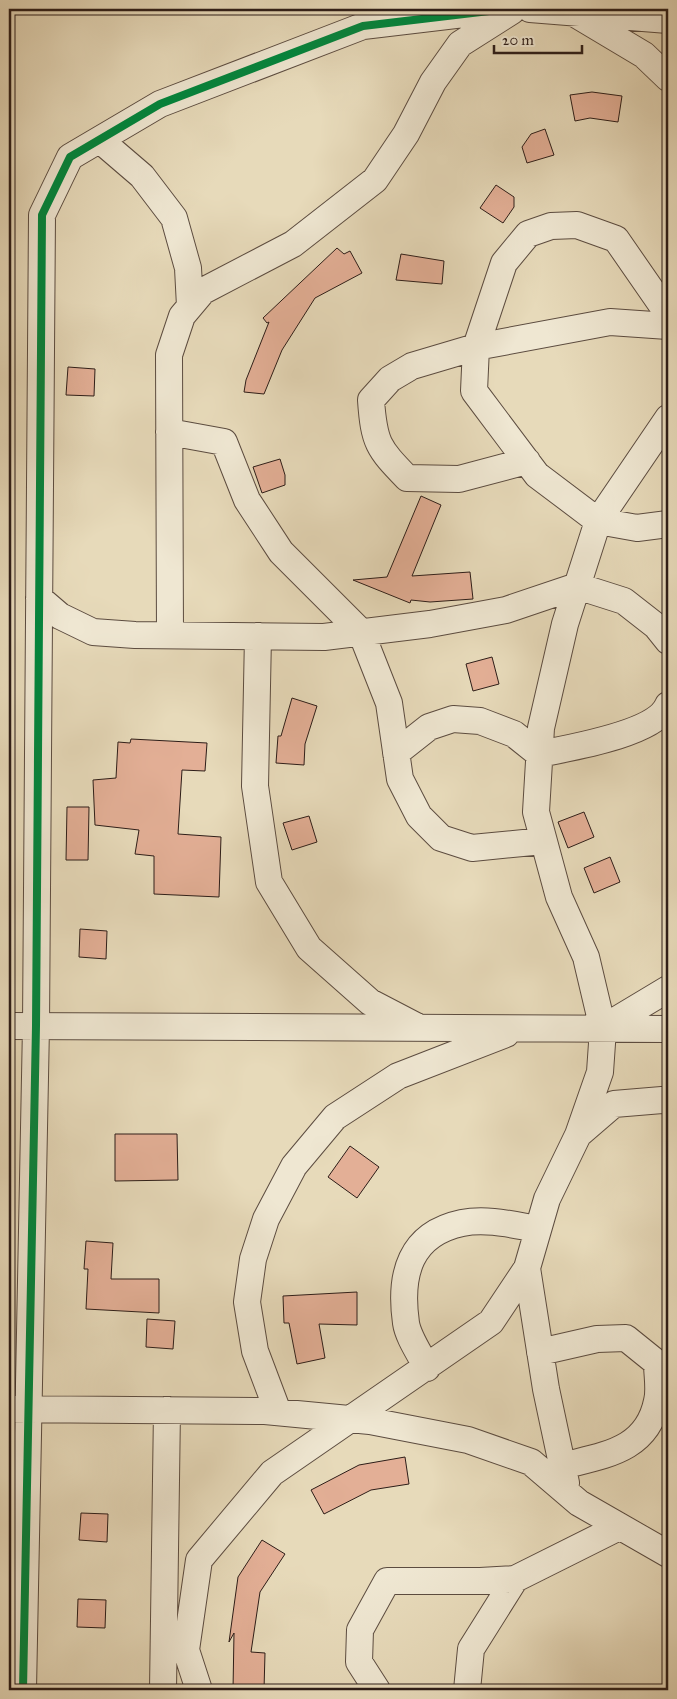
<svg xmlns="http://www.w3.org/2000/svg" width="677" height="1699" viewBox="0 0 677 1699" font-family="'IM FELL Great Primer',serif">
<rect width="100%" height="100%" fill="#e7daba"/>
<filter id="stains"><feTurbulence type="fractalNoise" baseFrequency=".004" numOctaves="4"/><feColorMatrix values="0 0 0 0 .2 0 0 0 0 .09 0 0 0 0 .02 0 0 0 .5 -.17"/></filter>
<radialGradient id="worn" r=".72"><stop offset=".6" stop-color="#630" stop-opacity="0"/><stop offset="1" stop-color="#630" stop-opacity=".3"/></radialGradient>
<!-- building -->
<path fill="#e3af96" stroke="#2d1d18" d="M592 92 622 96 618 122 590 118 575 121 570 95Z
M545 129 554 155 527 163 522 147 531 134Z
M496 185 514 197V207L503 223 480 208Z
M337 248 344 254 350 251 362 273 315 298 282 350 264 394 244 392 246 380 269 322 267 323 263 318Z
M401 254 444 261 442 284 396 280Z
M68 367 95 369 94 396 66 395Z
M280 459 285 475V485L262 493 253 467Z
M421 496 441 505 412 576 470 572 473 599 430 602 411 600 410 603 353 580 387 577Z
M492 657 499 684 473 691 466 664Z
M292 698 317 706 305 744 304 765 276 763 278 736H281Z
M131 739 207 743 205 771 182 770 178 834 221 837 219 897 154 894V856L135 854 139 830 95 825 93 780 116 778 118 742 130 743Z
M67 807H89L88 860H66Z
M584 812 594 837 568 848 558 822Z
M309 816 317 842 292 850 283 823Z
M610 857 620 882 594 893 584 868Z
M80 929 107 931 106 959 79 957Z
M115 1134H177L178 1180 115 1181Z
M350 1146 379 1167 357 1198 328 1177Z
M86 1241 113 1243 111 1279H159V1313L86 1309 88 1269H84Z
M357 1292V1325L319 1324 325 1358 297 1364 289 1323H284L283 1296Z
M147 1319 175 1321 173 1349 146 1347Z
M405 1457 409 1484 371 1490 324 1514 311 1490 359 1465Z
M81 1513 108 1514 107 1542 79 1540Z
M262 1540 285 1554 260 1592 251 1652 265 1653 264 1690H233L234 1633 229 1642 238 1577Z
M78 1599 106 1600 105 1628 77 1627Z"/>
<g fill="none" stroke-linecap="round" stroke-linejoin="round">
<!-- street casing -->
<g stroke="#5c4c40" stroke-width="28">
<path id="street" d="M530 9 668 20
M577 15 644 55 668 78
M100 140 142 176 174 218 188 268 190 306
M668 314 616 239 577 225 551 226 528 234 504 263 476 347 474 391 537 475 598 521 637 528 668 524
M169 432 224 442 247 500 281 552 361 632 389 703 400 779 419 816 441 838 472 848 543 841
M527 461 459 479 407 478C378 448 374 443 371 400L390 379 412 366 476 347 610 322 668 326
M39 598 60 616 93 632 135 635 324 637 430 624 506 610 577 586 624 601 656 626 668 641
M170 635 169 355 182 316 203 291 293 244 375 180 406 134 433 82 460 44 512 11
M258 636 255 786 269 882 309 948 370 1002 416 1026
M396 753 429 727 453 719 480 721 514 734 539 754C569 748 656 734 668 705
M9 1026 668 1029
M603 1028 668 989
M578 1135 600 1072 603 1029 586 957 559 897 536 812 541 728 565 624 598 521 668 418
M527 1268 546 1389 566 1483
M540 1352 597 1339 626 1338 657 1363C657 1375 660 1390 657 1401 647 1451 604 1455 562 1466
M427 1368C420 1354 408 1337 406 1323 399 1274 410 1234 462 1223 487 1218 514 1225 538 1229
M9 1409 265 1411 370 1421 468 1440 531 1462 579 1503 668 1554
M278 1412 255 1351 247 1302 253 1259 266 1219 294 1166 335 1117 398 1076 506 1034
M23 1690 36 1026 42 215 70 157 160 104 363 26 506 9
M163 1690 167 1410
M199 1690 186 1650 199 1560 272 1473 491 1322 527 1268 547 1199 578 1135 614 1104 662 1100 668 1101
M377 1690 359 1662 360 1630 387 1581H480L515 1579 619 1527
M467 1690 471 1649 515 1579"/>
</g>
<!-- street -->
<use href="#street" stroke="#efe7d2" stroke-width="26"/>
<!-- cycleway casing -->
<g stroke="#efe7d2" stroke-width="11">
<path id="cycleway" d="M23 1690 36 1026 42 215 70 157 160 104 363 26 506 9"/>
</g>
<!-- cycleway -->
<use href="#cycleway" stroke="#00873e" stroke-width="8"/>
</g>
<!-- margin -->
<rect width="677" height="1699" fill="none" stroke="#e7daba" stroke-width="30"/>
<rect x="10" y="10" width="657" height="1679" fill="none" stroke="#2d1d18" stroke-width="2.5"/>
<rect x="15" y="15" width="647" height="1669" fill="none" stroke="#2d1d18"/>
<!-- scale -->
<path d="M494 45v8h88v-8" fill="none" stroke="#2d1d18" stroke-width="2.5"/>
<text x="502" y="45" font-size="15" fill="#2d1d18" stroke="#efe7d2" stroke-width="4" paint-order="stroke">20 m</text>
<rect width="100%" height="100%" filter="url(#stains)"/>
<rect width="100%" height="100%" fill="url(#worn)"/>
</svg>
